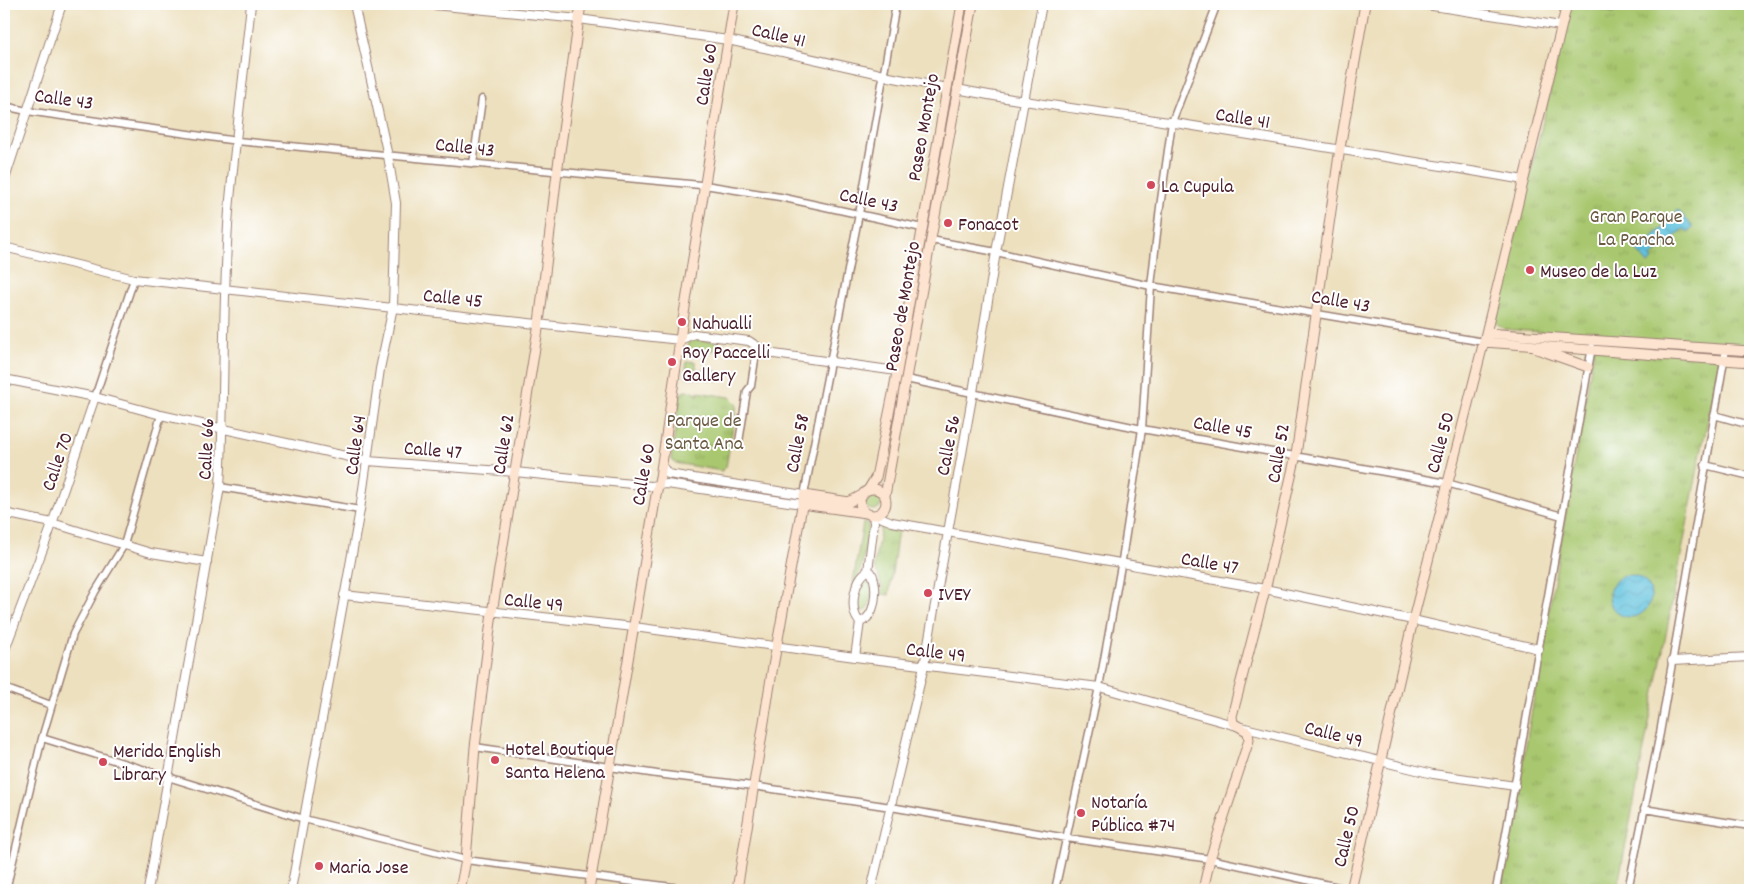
<svg xmlns="http://www.w3.org/2000/svg" width="1754" height="894" viewBox="0 0 1754 894" font-family="Dekko,sans-serif">
<defs>
<pattern id="park-tufts" width="24" height="20" patternUnits="userSpaceOnUse" patternTransform="scale(1.25)"><rect width="24" height="20" fill="#a8c76e"/><path d="M3 7l-1-3M5 7V3M7 7l1-3M15 17l-1-3M17 17v-4M19 17l1-3" fill="none" stroke="#92aa5f"/></pattern>
<pattern id="water-waves" width="16" height="10" patternUnits="userSpaceOnUse" patternTransform="scale(1.25)"><rect width="16" height="10" fill="#60c2de"/><path d="M0 5q4-4 8 0t8 0" fill="none" stroke="#55a6bf"/></pattern>
</defs>
<rect width="100%" height="100%" fill="#fff"/>
<filter id="ink" filterUnits="userSpaceOnUse"><feTurbulence type="fractalNoise" baseFrequency=".02" numOctaves="2"/><feDisplacementMap in="SourceGraphic" scale="10" xChannelSelector="R" yChannelSelector="G"/><feConvolveMatrix kernelMatrix="1 2 1 2 8 2 1 2 1" color-interpolation-filters="sRGB"/></filter>
<filter id="wash" filterUnits="userSpaceOnUse"><feTurbulence type="fractalNoise" baseFrequency=".0096" numOctaves="4" result="noise"/><feDisplacementMap in="SourceGraphic" scale="20" xChannelSelector="R" yChannelSelector="G"/><feGaussianBlur stdDeviation="1.12" result="paint"/><feColorMatrix in="noise" values="0 0 0 0 0 0 0 0 0 0 0 0 0 0 0 0 0 1.4 0 .05"/><feComposite in="paint" operator="in"/></filter>
<g filter="url(#wash)">
<rect width="100%" height="100%" fill="#ede0be"/>
<!-- grass -->
<path fill="#a8c76e" stroke="#79734c" d="M1581 4H1624L1613 13Z
M692 339 724 343 723 351 698 349 697 354 688 353 689 342Z
M687 361 696 362V369L720 372 719 381 687 377 685 374Z
M864 501a9 9 0 1 1 18 0a9 9 0 1 1-18 0Z
M863 523 869 524 862 565 851 594Z
M868 578C875 586 871 599 868 608L862 612 858 607 860 586 864 579Z"/>
<!-- park -->
<path fill="url(#park-tufts)" stroke="#79734c" d="M1571 4H1581L1613 13 1624 4H1750V347L1724 345 1700 457 1617 890H1501L1596 337 1504 329 1495 322Z
M685 391 696 392V395H699L697 392 730 397 737 404 726 467 722 471 675 463 671 458 681 393Z
M881 527 898 530 889 595 882 594V585L880 584 879 577 874 567Z"/>
<!-- water -->
<path fill="url(#water-waves)" stroke="#557084" d="M1678 210 1693 227 1687 232 1684 229 1651 257 1653 260 1648 264 1634 247 1640 242 1643 245 1675 218 1673 215Z
M1750 267V304C1738 292 1743 281 1750 267Z
M1609 596a21 21 0 1 1 42 0a21 21 0 1 1-42 0Z"/>
</g>
<g filter="url(#ink)">
<g fill="none" stroke-linecap="round" stroke-linejoin="round">
<!-- minor casing -->
<g stroke="#9c8074" stroke-width="9">
<path id="minor" d="M4 106 27 111 237 141 711 186 780 197 922 228
M473 164 482 99
M931 240 996 252 1151 286 1484 342
M906 379 1142 429 1447 483 1562 516
M95 397 134 279
M1714 415 1750 425
M739 442 747 391 751 386 757 346
M1705 465 1750 476
M220 487 360 510
M804 495 859 214 896 4
M4 688 51 705
M42 738 304 819 466 860 695 890
M475 747 657 774 753 786 891 807 1067 838 1210 859 1352 890
M1644 809 1750 826
M6 890 42 738 73 634 95 592 124 545 161 415
M1055 890 1099 687 1122 560 1142 429 1151 286 1160 207 1172 122 1217 4
M1496 890 1592 347
M1628 890 1660 733 1726 349"/>
</g>
<!-- tertiary casing -->
<g stroke="#9c8074" stroke-width="10">
<path id="tertiary" d="M423 4 579 19 728 40 876 73 889 77 947 88
M1420 4 1561 26
M957 89C1030 104 1102 112 1175 123 1292 141 1408 160 1524 180
M4 182 62 4
M4 247 134 279 680 340 694 334 749 341 767 353 897 371
M4 379 95 397 161 415 368 461 515 472 651 486 667 484 802 504
M662 466 668 474 804 495
M4 513 52 523 151 553 207 562
M875 515 892 522 1265 589 1413 620 1539 649
M344 595 634 627 855 657 1099 687 1237 726 1433 774 1515 786
M860 622C877 617 878 585 871 572L868 571
M4 652 49 533 95 397
M855 657 860 622C848 612 854 577 868 571L874 523 873 515
M1672 661 1750 657
M148 890 220 487C225 395 222 303 229 211 235 142 244 73 251 4
M291 890 360 510 380 369 393 307 396 203 388 156 354 4
M871 890 924 666 973 392 996 252 1042 4"/>
</g>
<!-- secondary casing -->
<g stroke="#9c8074" stroke-width="11">
<path id="secondary" d="M1486 333 1750 351
M1484 342 1750 362
M1537 349 1588 367
M860 502a13 13 0 1 1 26 0a13 13 0 1 1-26 0Z
M868 490 876 477 894 389 962 4
M885 496 973 4
M802 504 866 513
M460 890 466 860 475 747 492 613 539 323 557 173 581 4
M589 890 656 495 660 477 682 326 734 4
M737 890 772 672 804 495 849 502 862 495
M1203 890 1210 859 1249 740 1248 732 1233 723 1232 716 1266 586 1296 455 1340 148 1365 4
M1351 890 1414 616 1486 333 1567 4"/>
</g>
<!-- minor -->
<use href="#minor" stroke="#fff" stroke-width="6"/>
<!-- tertiary -->
<use href="#tertiary" stroke="#fff" stroke-width="8"/>
<!-- secondary -->
<use href="#secondary" stroke="#fde4d0" stroke-width="9"/>
</g>
</g>
<!-- markers -->
<g fill="#d1495b" stroke="#fff" stroke-width="2">
<circle cx="1151" cy="185" r="5"/>
<circle cx="948" cy="223" r="5"/>
<circle cx="1530" cy="270" r="5"/>
<circle cx="682" cy="322" r="5"/>
<circle cx="672" cy="362" r="5"/>
<circle cx="928" cy="593" r="5"/>
<circle cx="495" cy="760" r="5"/>
<circle cx="103" cy="762" r="5"/>
<circle cx="1081" cy="813" r="5"/>
<circle cx="319" cy="866" r="5"/>
</g>
<g text-anchor="middle" stroke-width="4" stroke-linejoin="round" paint-order="stroke">
<!-- street labels -->
<g font-size="20" fill="#4a1f2b" stroke="#fff">
<text transform="translate(779 34) rotate(13)" y="7">Calle 41</text>
<text transform="translate(705 74) rotate(-81)" y="7">Calle 60</text>
<text transform="translate(64 98) rotate(8)" y="7">Calle 43</text>
<text transform="translate(1243 117) rotate(9)" y="7">Calle 41</text>
<text transform="translate(922 127) rotate(-80)" y="7">Paseo Montejo</text>
<text transform="translate(465 146) rotate(6)" y="7">Calle 43</text>
<text transform="translate(869 199) rotate(12)" y="7">Calle 43</text>
<text transform="translate(453 297) rotate(6)" y="7">Calle 45</text>
<text transform="translate(1341 300) rotate(10)" y="7">Calle 43</text>
<text transform="translate(901 306) rotate(-80)" y="7">Paseo de Montejo</text>
<text transform="translate(1223 426) rotate(10)" y="7">Calle 45</text>
<text transform="translate(1439 442) rotate(-75)" y="7">Calle 50</text>
<text transform="translate(796 443) rotate(-79)" y="7">Calle 58</text>
<text transform="translate(502 444) rotate(-81)" y="7">Calle 62</text>
<text transform="translate(354 445) rotate(-82)" y="7">Calle 64</text>
<text transform="translate(947 445) rotate(-79)" y="7">Calle 56</text>
<text transform="translate(205 449) rotate(-87)" y="7">Calle 66</text>
<text transform="translate(433 449) rotate(5)" y="7">Calle 47</text>
<text transform="translate(1277 453) rotate(-80)" y="7">Calle 52</text>
<text transform="translate(56 461) rotate(-71)" y="7">Calle 70</text>
<text transform="translate(642 474) rotate(-80)" y="7">Calle 60</text>
<text transform="translate(1210 562) rotate(10)" y="7">Calle 47</text>
<text transform="translate(534 601) rotate(6)" y="7">Calle 49</text>
<text transform="translate(936 651) rotate(7)" y="7">Calle 49</text>
<text transform="translate(1334 733) rotate(14)" y="7">Calle 49</text>
<text transform="translate(1345 836) rotate(-77)" y="7">Calle 50</text>
</g>
<!-- poi labels -->
<g font-size="20" fill="#4a1f2b" stroke="#fff" text-anchor="start">
<text x="1161" y="192">La Cupula</text>
<text x="958" y="230">Fonacot</text>
<text x="1540" y="277">Museo de la Luz</text>
<text x="692" y="329">Nahualli</text>
<text x="682" y="358">Roy Paccelli<tspan x="682" dy="23">Gallery</tspan></text>
<text x="938" y="600">IVEY</text>
<text x="505" y="755">Hotel Boutique<tspan x="505" dy="23">Santa Helena</tspan></text>
<text x="113" y="757">Merida English<tspan x="113" dy="23">Library</tspan></text>
<text x="1091" y="808">Notaría<tspan x="1091" dy="23">Pública #74</tspan></text>
<text x="329" y="873">Maria Jose</text>
</g>
<!-- park labels -->
<g font-size="20" fill="#6b5a42" stroke="#fff">
<text x="1636" y="222">Gran Parque<tspan x="1636" dy="23">La Pancha</tspan></text>
<text x="704" y="426">Parque de<tspan x="704" dy="23">Santa Ana</tspan></text>
</g>
</g>
<!-- margin -->
<rect width="1754" height="894" fill="none" stroke="#fff" stroke-width="20"/>
</svg>
